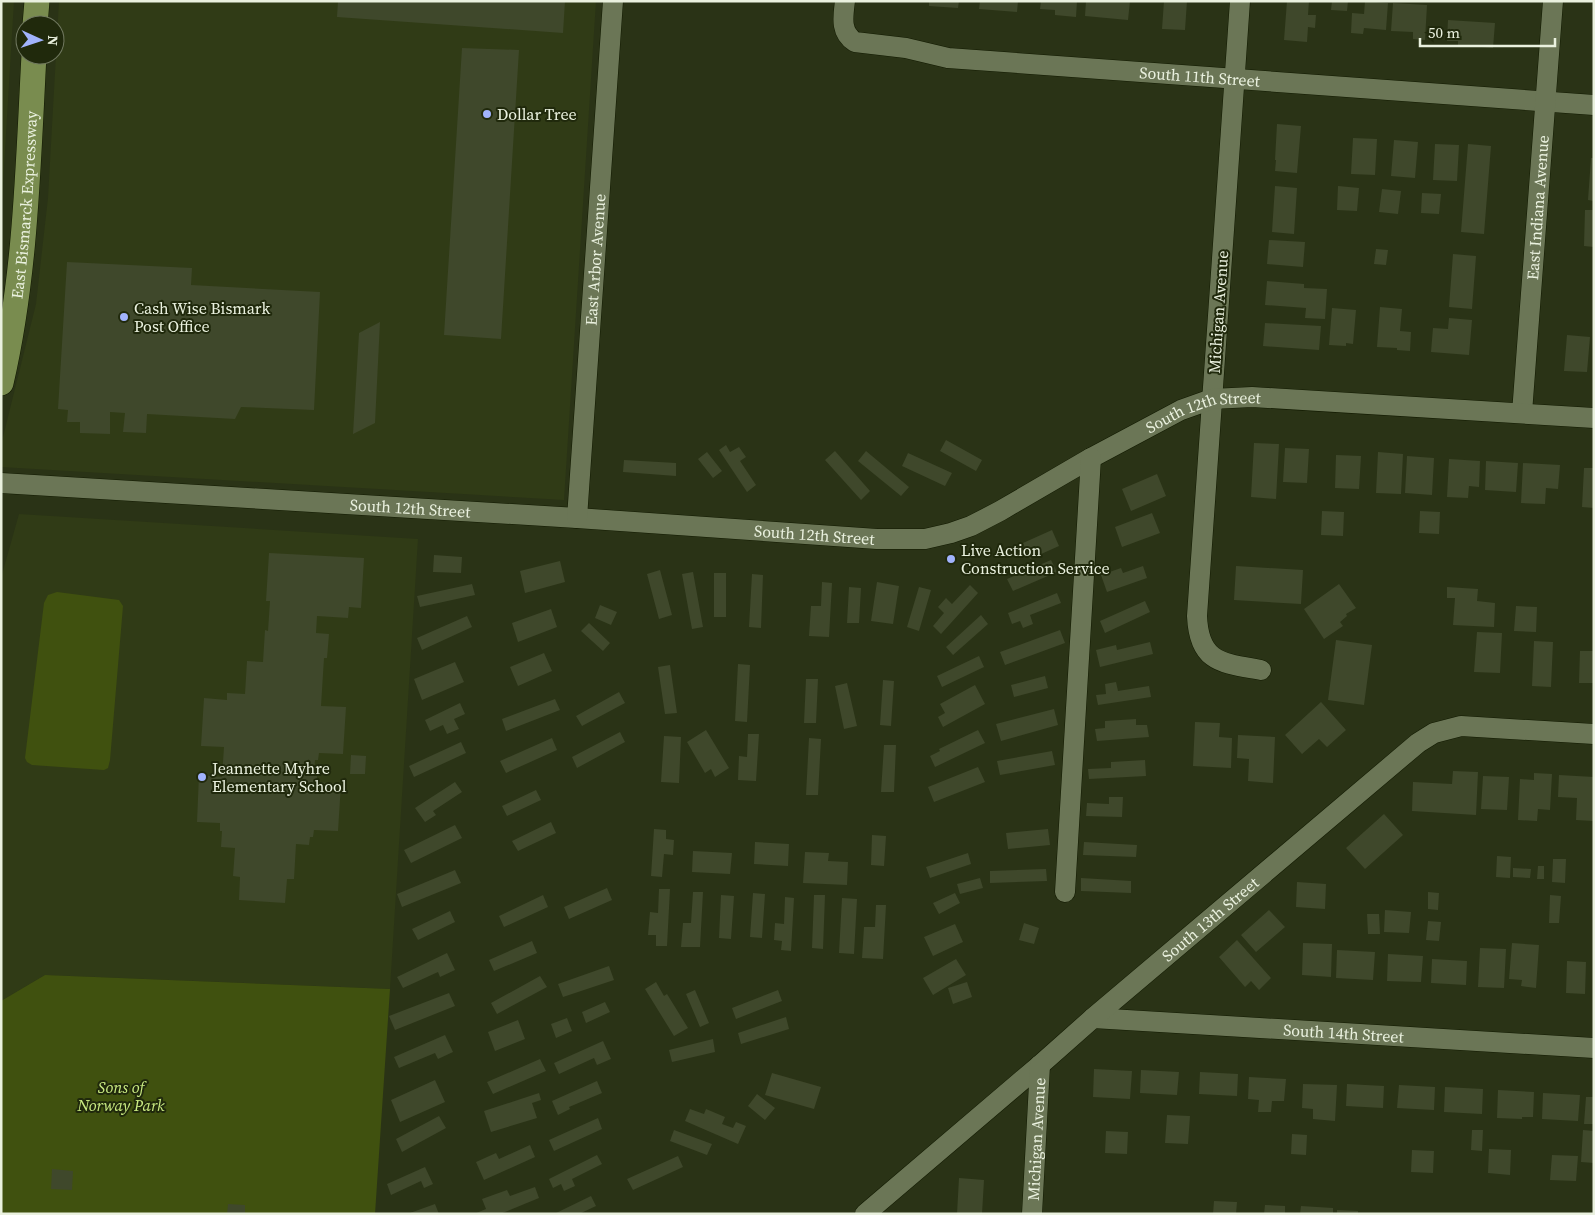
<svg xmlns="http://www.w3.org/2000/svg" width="1595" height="1215" viewBox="0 0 1595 1215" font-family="'Source Serif 4',serif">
<rect width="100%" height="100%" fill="#2a3316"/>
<!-- built -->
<path fill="#303b16" d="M1 1H14L1 217Z
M59 1H596L564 500 1 467V445L36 304 48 198Z
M19 514 418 539 390 989 45 975 1 1001V578Z"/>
<!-- green -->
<path fill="#40510f" d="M57 592 119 600 123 606 110 760 108 768 104 770 32 765 27 762 25 758 44 603 48 595Z
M45 975 390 989 375 1214H1V1001Z"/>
<!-- building -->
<path fill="#3f482b" d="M338 1H565L563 33 337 17Z
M929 1H959L958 8 929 6Z
M980 1H1018L1017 12 979 9Z
M1041 1H1077L1076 17 1055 15V10L1040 9Z
M1086 1H1130L1128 20 1085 16Z
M1164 1H1187L1185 30 1162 29Z
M1287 1H1309L1308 15H1316L1315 28 1308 27 1307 42 1284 40Z
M1332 1H1348L1347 11 1331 10Z
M1365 1 1388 3 1386 30 1364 28 1363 34 1351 33 1352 13 1364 14Z
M1393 3 1427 5 1425 40 1413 39V32L1391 31Z
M1448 20 1495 23 1493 48 1458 45V41H1447Z
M462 48 519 50 501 339 444 335Z
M1277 124 1301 126 1297 173 1275 171 1276 160H1275Z
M1353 138 1377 139 1375 175 1351 174Z
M1394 140 1418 142 1415 178 1391 176Z
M1435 144 1459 145 1457 181 1433 180Z
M1468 144 1491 146 1484 234 1461 232Z
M1591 158H1594V201L1588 200Z
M1275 186 1297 188 1294 234 1272 232Z
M1338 186 1359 188 1357 211 1337 210Z
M1382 189 1401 191 1398 214 1379 212Z
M1422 193 1441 194 1439 214 1421 213Z
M1585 210H1594V247L1584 246Z
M1269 240 1305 242 1303 267 1267 264Z
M1376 249 1388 250 1386 265 1374 264Z
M1453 254 1476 256 1472 309 1449 307Z
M67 262 192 268 191 285 320 292 314 410 241 407 235 419 147 414 146 433 123 432 125 413 110 412V434L80 433V422H67L68 410 58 409Z
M1267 281 1304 284V288L1327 289 1325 319 1305 318 1306 308 1265 305Z
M1380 307 1402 309 1400 331 1411 332 1410 351 1397 350V348L1377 347Z
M1332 308 1356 310 1353 344 1346 343V346L1329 345Z
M1449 318 1472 320 1469 355 1431 352 1433 328 1448 329Z
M380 322 375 423 353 434 359 333Z
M1265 323 1321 326 1319 350 1263 346Z
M1567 335 1590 337 1587 372 1564 371Z
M946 440 982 460 976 471 940 451Z
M1254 443 1279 444 1276 499 1251 497Z
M726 445 730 452 739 447 746 457 740 461 756 485 747 492 719 450Z
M1285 448 1309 449 1307 483 1283 482Z
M835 451 870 491 861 500 825 460Z
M866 451 909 487 901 496 858 461Z
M707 452 722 471 713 478 698 459Z
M1378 452 1403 454 1401 494 1376 493Z
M908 453 952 473 945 486 902 466Z
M1336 455 1361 456 1359 489 1335 488Z
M1407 456 1434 458 1432 495 1405 493Z
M1449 459 1480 461 1479 487 1469 486 1468 498 1447 497Z
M624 460 676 463V476L623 472Z
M1486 461 1518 463 1516 492 1485 490Z
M1523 463 1560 465 1558 489 1546 488 1545 504 1521 503Z
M1584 468H1594V508L1582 507Z
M1157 474 1166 496 1131 511 1122 489Z
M1322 511 1344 512 1343 536 1321 535Z
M1420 511 1440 512 1439 534 1419 533Z
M1152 513 1160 533 1122 547 1115 527Z
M1052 530 1059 546 1030 559 1023 543Z
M269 553 364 558 361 608 349 607 348 618 317 616 316 633 329 634 327 658H324L321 706 346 707 343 754 319 753 318 760H315L314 775H317V782L341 784 338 831 314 830 313 837H310L309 845 296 844 294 879H287L285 903 239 900 240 877 233 876 235 848 221 847 222 831H220V823L197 822 199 775 222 777 224 747 201 746 204 698 227 700V693L245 694 247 661 263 662 265 630 268 631 270 601H266Z
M434 555 462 557 461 573 433 572Z
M1051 560 1057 572 1013 591 1007 579Z
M560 561 565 582 525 593 520 571Z
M1143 566 1147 578 1107 592 1101 575 1121 568 1123 573Z
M1236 566 1303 570 1301 604 1234 600Z
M660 570 672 615 659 619 647 574Z
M693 572 703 627 692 629 682 574Z
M714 573H726V617H714Z
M752 574 763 575 761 628 749 627Z
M822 582 832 583 829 637 809 636 811 606H821Z
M877 582 899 586 893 624 871 621Z
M472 584 475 595 420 607 417 596Z
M1339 584 1356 608 1346 614 1347 616 1340 622 1343 626 1324 639 1304 609Z
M970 585 978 593 941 634 933 626 944 613 938 607 946 598 952 604Z
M849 587 861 588 859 623H847Z
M919 587 931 590 919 631 907 627Z
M1447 587 1478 589 1477 601 1495 603 1494 627 1453 625 1455 598H1447Z
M1057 593 1061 603 1030 615 1033 624 1023 628 1020 621 1012 624 1008 613Z
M1145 601 1150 612 1105 633 1100 621Z
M600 605 617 612 611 625 595 618Z
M1516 606 1537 607 1536 632 1514 631Z
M551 609 557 627 518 642 512 623Z
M981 615 988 624 953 655 946 647Z
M467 616 472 627 422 650 417 638Z
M589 623 610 643 603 651 581 631Z
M1060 630 1065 643 1005 665 1000 652Z
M1477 632 1502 633 1500 673 1474 672Z
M1336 640 1372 645 1364 705 1328 700Z
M1534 641 1553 642 1551 687 1532 686Z
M1150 642 1153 654 1100 667 1096 650 1116 645 1117 650Z
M1580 651H1594V683H1579Z
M544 653 552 671 518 686 510 667Z
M979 656 984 667 942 687 937 676Z
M455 662 464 682 422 700 414 679Z
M738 664 750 665 747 722 735 721Z
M670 665 677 713 665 714 658 667Z
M1045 676 1048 688 1014 697 1011 685Z
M806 679H818L816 723H804Z
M883 680 894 681 891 726 880 725Z
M1116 682 1118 691 1149 686 1151 697 1098 705 1096 695 1106 694 1105 684Z
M847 683 857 726 844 729 835 686Z
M975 685 985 704 943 727 938 717 945 713 940 704Z
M619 692 625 703 582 726 576 716Z
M555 699 560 710 506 731 502 719Z
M1321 702 1346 730 1327 747 1319 739 1302 754 1285 735Z
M460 703 465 714 454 719 459 729 447 734 443 725 430 731 425 720Z
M1054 709 1058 725 1001 741 996 724Z
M1136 719V725H1147L1149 737 1097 741 1095 729 1105 728V721Z
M1195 722 1220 723 1219 737 1232 738 1231 768 1193 766Z
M706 730 729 768 715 777 711 769 705 773 687 742Z
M978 730 985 743 935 767 930 756 940 751 939 749Z
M620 732 625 742 577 768 572 757Z
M748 734H759L756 781 738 780 739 756 747 757Z
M1238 735 1275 737 1273 783 1248 781 1249 759 1237 758Z
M664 736 681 737 679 783 661 782Z
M552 738 557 750 506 773 500 761Z
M809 738 821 739 818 795H806Z
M461 742 466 753 414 777 409 766Z
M884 745H896L894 792H881Z
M1052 751 1055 765 1000 775 997 761Z
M351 755 366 756 365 774H350Z
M1145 760 1146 776 1089 779 1088 769 1111 768V762Z
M978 767 985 782 934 802 928 787Z
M1453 771 1478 772 1476 815 1412 811 1413 782 1452 784Z
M1534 773 1552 774 1550 810 1538 809 1537 821 1518 820 1520 779 1534 780Z
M1559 775 1594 777V821L1576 820 1577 798 1558 797Z
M1483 776 1509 777 1507 810 1481 809Z
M455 782 462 792 433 811 436 815 425 822 415 808Z
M536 790 541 800 507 816 502 806Z
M1109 797H1123L1122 817 1086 816 1087 803 1109 804Z
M1384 814 1403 835 1365 869 1346 848Z
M551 822 556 833 518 851 512 841Z
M455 825 462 838 411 863 404 850Z
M654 829 666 830V839L674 840 673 855 664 854 662 877 651 876Z
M1048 829 1050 845 1008 849 1006 833Z
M872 835 886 836 884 866 871 865Z
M755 842 789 844 788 866 754 864Z
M1084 842 1137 845 1136 857 1083 855Z
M693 851 732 853 730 874 692 872Z
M805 852 829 853 828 861 848 862 847 885 803 883Z
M968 853 971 864 930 878 926 867Z
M1497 856 1511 857 1510 878 1496 877Z
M1553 859H1566L1565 883 1552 882Z
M1538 866H1544V879H1537Z
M1513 868 1531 869 1530 878 1513 877Z
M1046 869 1047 881 990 883V871Z
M455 870 461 883 402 907 397 894Z
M980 878 983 888 960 894 957 884Z
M1081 878 1131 881V893L1081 891Z
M1297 882 1326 884 1325 909 1296 907Z
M607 888 612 900 569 919 564 907Z
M659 889H670L667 946H656V935H648L650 912 658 913Z
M693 892H703L700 947H681L683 923H691Z
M1428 892 1439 893 1438 910 1428 909Z
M753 893 765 894 762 938 750 937Z
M955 893 960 903 939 914 933 903Z
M543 895 548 907 504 927 499 916Z
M721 895 734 896 731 939 719 938Z
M814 895H825L823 949 812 948Z
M1550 895 1561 896 1559 923H1549Z
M785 897 794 898 791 951 781 950 782 941 774 940 775 923 784 924Z
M842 898 857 899 854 954 839 953Z
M876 905H886L883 959 862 958 864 927H875Z
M1269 910 1285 927 1256 952 1241 935Z
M1385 910 1411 912 1409 933 1384 932Z
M450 911 455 922 418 940 412 929Z
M1367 914H1379L1380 934H1368Z
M1428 921 1441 922 1439 941 1426 940Z
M1024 923 1039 928 1034 944 1019 940Z
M955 924 963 942 933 956 924 937Z
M1237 940 1271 978 1259 990 1251 981 1245 987 1219 957Z
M532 941 537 953 494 971 489 960Z
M1303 943 1332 944 1331 977 1302 975Z
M1512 943 1539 945 1536 988 1521 986 1522 980 1509 979Z
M1480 948 1506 949 1504 988 1478 987Z
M1337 950 1375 952 1373 980 1336 978Z
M447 953 455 970 440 977 438 972 403 988 397 977Z
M1388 954 1423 956 1421 982 1387 981Z
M956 959 966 975 933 995 923 978Z
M1432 959 1467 961 1466 985 1431 983Z
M1567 961 1586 962 1585 994 1566 993Z
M609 966 614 980 563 997 558 984Z
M540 976 547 987 497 1014 491 1003Z
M656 982 664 996 667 994 688 1028 674 1036 645 989Z
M967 982 972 997 953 1004 948 988Z
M695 990 709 1023 700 1027 686 994Z
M778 990 782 1001 736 1019 732 1008Z
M449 993 455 1006 395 1030 389 1016Z
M605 1002 610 1012 586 1023 582 1012Z
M786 1017 789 1029 741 1044 738 1033Z
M567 1018 572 1031 556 1038 551 1024Z
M518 1020 525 1039 495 1051 488 1032Z
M445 1035 453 1052 438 1059 435 1053 399 1068 394 1057Z
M713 1039 715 1052 672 1062 669 1050Z
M603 1041 611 1059 597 1065 594 1058 559 1074 554 1063Z
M540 1059 546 1071 493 1094 487 1082Z
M1094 1069 1132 1071 1130 1099 1093 1097Z
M1141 1070 1179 1072 1177 1095 1140 1093Z
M1200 1072 1238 1074 1237 1096 1199 1094Z
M772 1073 821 1087 814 1109 765 1095Z
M1249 1077 1286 1079 1284 1101H1272L1271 1112H1258L1259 1100 1248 1099Z
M435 1080 445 1102 400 1122 391 1100Z
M597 1081 602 1093 569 1107 570 1109 558 1115 552 1101Z
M1303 1084 1337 1085 1335 1121 1313 1119V1109L1302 1108Z
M1347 1084 1384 1086 1383 1108 1346 1106Z
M1399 1085 1435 1087 1434 1110 1397 1108Z
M1445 1087 1483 1089 1482 1114 1444 1112Z
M1498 1090 1534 1092 1533 1117H1522V1119L1497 1118Z
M539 1093 541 1100 532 1103 537 1118 491 1132 484 1111Z
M1543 1093 1580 1095 1578 1121 1542 1119Z
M757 1094 775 1108 765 1120 748 1106Z
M1586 1097H1594V1124H1584Z
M690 1109 704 1114 706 1109 725 1117 722 1124 733 1128 736 1122 746 1126 738 1144 685 1121Z
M1167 1115 1190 1116 1188 1144 1165 1143Z
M439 1116 446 1128 402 1152 396 1139Z
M598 1118 602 1129 554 1151 549 1140Z
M674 1130 712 1144 707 1155 670 1141Z
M1472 1130H1483L1482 1151 1471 1150Z
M1583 1130 1594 1131V1163L1581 1162Z
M1106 1131 1128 1132 1127 1154 1105 1153Z
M1292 1134 1307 1135 1306 1155 1291 1154Z
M530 1145 535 1157 484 1180 476 1162 496 1153 499 1159Z
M1489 1149 1511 1150 1510 1175 1488 1173Z
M1412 1150 1434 1151 1433 1173 1411 1172Z
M597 1155 602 1164 572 1179 575 1186 564 1191 561 1184 553 1188 549 1179Z
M1552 1155 1578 1156 1576 1181 1550 1180Z
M678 1156 683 1167 633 1190 627 1179Z
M425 1167 433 1184 424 1188 421 1181 391 1195 387 1184Z
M52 1169 73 1171 72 1190 51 1189Z
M959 1178 984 1180 982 1214H957Z
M535 1187 539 1198 500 1214H474L486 1209 482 1199 507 1190 510 1196Z
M591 1196 596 1206 579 1214H554Z
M1214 1201 1237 1202 1236 1214H1213Z
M228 1204 245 1205V1214H227Z
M435 1204 439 1214H410V1213Z
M1265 1205 1285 1206V1214H1264Z
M1301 1206 1333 1208V1214H1300Z
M1337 1210 1358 1211V1214H1337Z"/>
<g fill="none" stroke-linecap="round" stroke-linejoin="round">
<!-- minor casing -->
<g stroke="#121a00" stroke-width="21">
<g id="minor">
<path id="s1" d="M845 1C843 17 840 32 855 42L906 48 948 58 1594 105"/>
<path d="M1240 1 1197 616C1199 663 1222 663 1261 670"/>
<path id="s2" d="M1522 413 1553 1"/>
<path id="s3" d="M1 483 577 518 877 539H925L951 533 971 526 1000 511 1091 458 1181 410 1212 399 1252 397 1594 418"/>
<path id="s4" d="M577 518 613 1"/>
<path d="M1065 892 1091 458"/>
<path id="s5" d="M1093 1018 1594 1048"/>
<path id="s6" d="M865 1214 1040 1065 1093 1018 1418 743 1434 733 1461 726 1594 734"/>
<path id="s7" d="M1032 1214 1040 1065"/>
</g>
</g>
<!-- major casing -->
<g stroke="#121a00" stroke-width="26">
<g id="major">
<path d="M35 25 37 1"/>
<path id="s8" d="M1 383C26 275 28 165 34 55"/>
</g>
</g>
<!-- minor -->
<use href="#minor" stroke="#6b7656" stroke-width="20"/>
<!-- major -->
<use href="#major" stroke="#798c4f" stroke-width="25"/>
</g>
<!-- markers -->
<g fill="#a1b3fd" stroke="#20290c" stroke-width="2">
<circle cx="487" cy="114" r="5"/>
<circle cx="124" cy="317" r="5"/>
<circle cx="951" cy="559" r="5"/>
<circle cx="202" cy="777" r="5"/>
</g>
<g text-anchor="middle" stroke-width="4" stroke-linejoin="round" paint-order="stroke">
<!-- street labels -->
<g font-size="16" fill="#eaf1df" stroke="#20290c">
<text dy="6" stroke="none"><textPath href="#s1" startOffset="392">South 11th Street</textPath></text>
<text dy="6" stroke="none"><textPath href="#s8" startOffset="180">East Bismarck Expressway</textPath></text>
<text dy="6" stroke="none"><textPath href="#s2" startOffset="206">East Indiana Avenue</textPath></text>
<text dy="6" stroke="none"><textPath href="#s4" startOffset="259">East Arbor Avenue</textPath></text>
<text transform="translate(1218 312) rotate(-86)" y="6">Michigan Avenue</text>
<text dy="6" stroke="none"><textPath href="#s3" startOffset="1235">South 12th Street</textPath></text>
<text dy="6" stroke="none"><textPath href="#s3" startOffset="410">South 12th Street</textPath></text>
<text dy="6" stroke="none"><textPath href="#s3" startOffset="815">South 12th Street</textPath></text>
<text dy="6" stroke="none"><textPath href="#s6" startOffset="454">South 13th Street</textPath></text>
<text dy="6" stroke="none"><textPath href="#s5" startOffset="251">South 14th Street</textPath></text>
<text dy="6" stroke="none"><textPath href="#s7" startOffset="75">Michigan Avenue</textPath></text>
</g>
<!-- poi labels -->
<g font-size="16" fill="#eaf1df" stroke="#20290c" text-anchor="start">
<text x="497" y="120">Dollar Tree</text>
<text x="134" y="314">Cash Wise Bismark<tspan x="134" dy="18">Post Office</tspan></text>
<text x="961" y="556">Live Action<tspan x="961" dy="18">Construction Service</tspan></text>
<text x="212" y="774">Jeannette Myhre<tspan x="212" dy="18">Elementary School</tspan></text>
</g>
<!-- park labels -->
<g font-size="16" font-style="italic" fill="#cbec83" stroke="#20290c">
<text x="121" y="1093">Sons of<tspan x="121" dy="18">Norway Park</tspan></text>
</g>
</g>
<!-- border -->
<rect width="1595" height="1215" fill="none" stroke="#eaf1df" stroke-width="5"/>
<!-- north arrow -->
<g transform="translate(40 40) rotate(93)"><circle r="24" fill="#20290c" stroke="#717960"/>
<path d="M0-4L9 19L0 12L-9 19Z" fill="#a1b3fd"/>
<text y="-8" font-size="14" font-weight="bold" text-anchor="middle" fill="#eaf1df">N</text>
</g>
<!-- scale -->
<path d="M1420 38v8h135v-8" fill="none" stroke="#eaf1df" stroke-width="2.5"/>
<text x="1428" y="38" font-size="15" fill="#eaf1df" stroke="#20290c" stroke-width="4" paint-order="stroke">50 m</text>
</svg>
